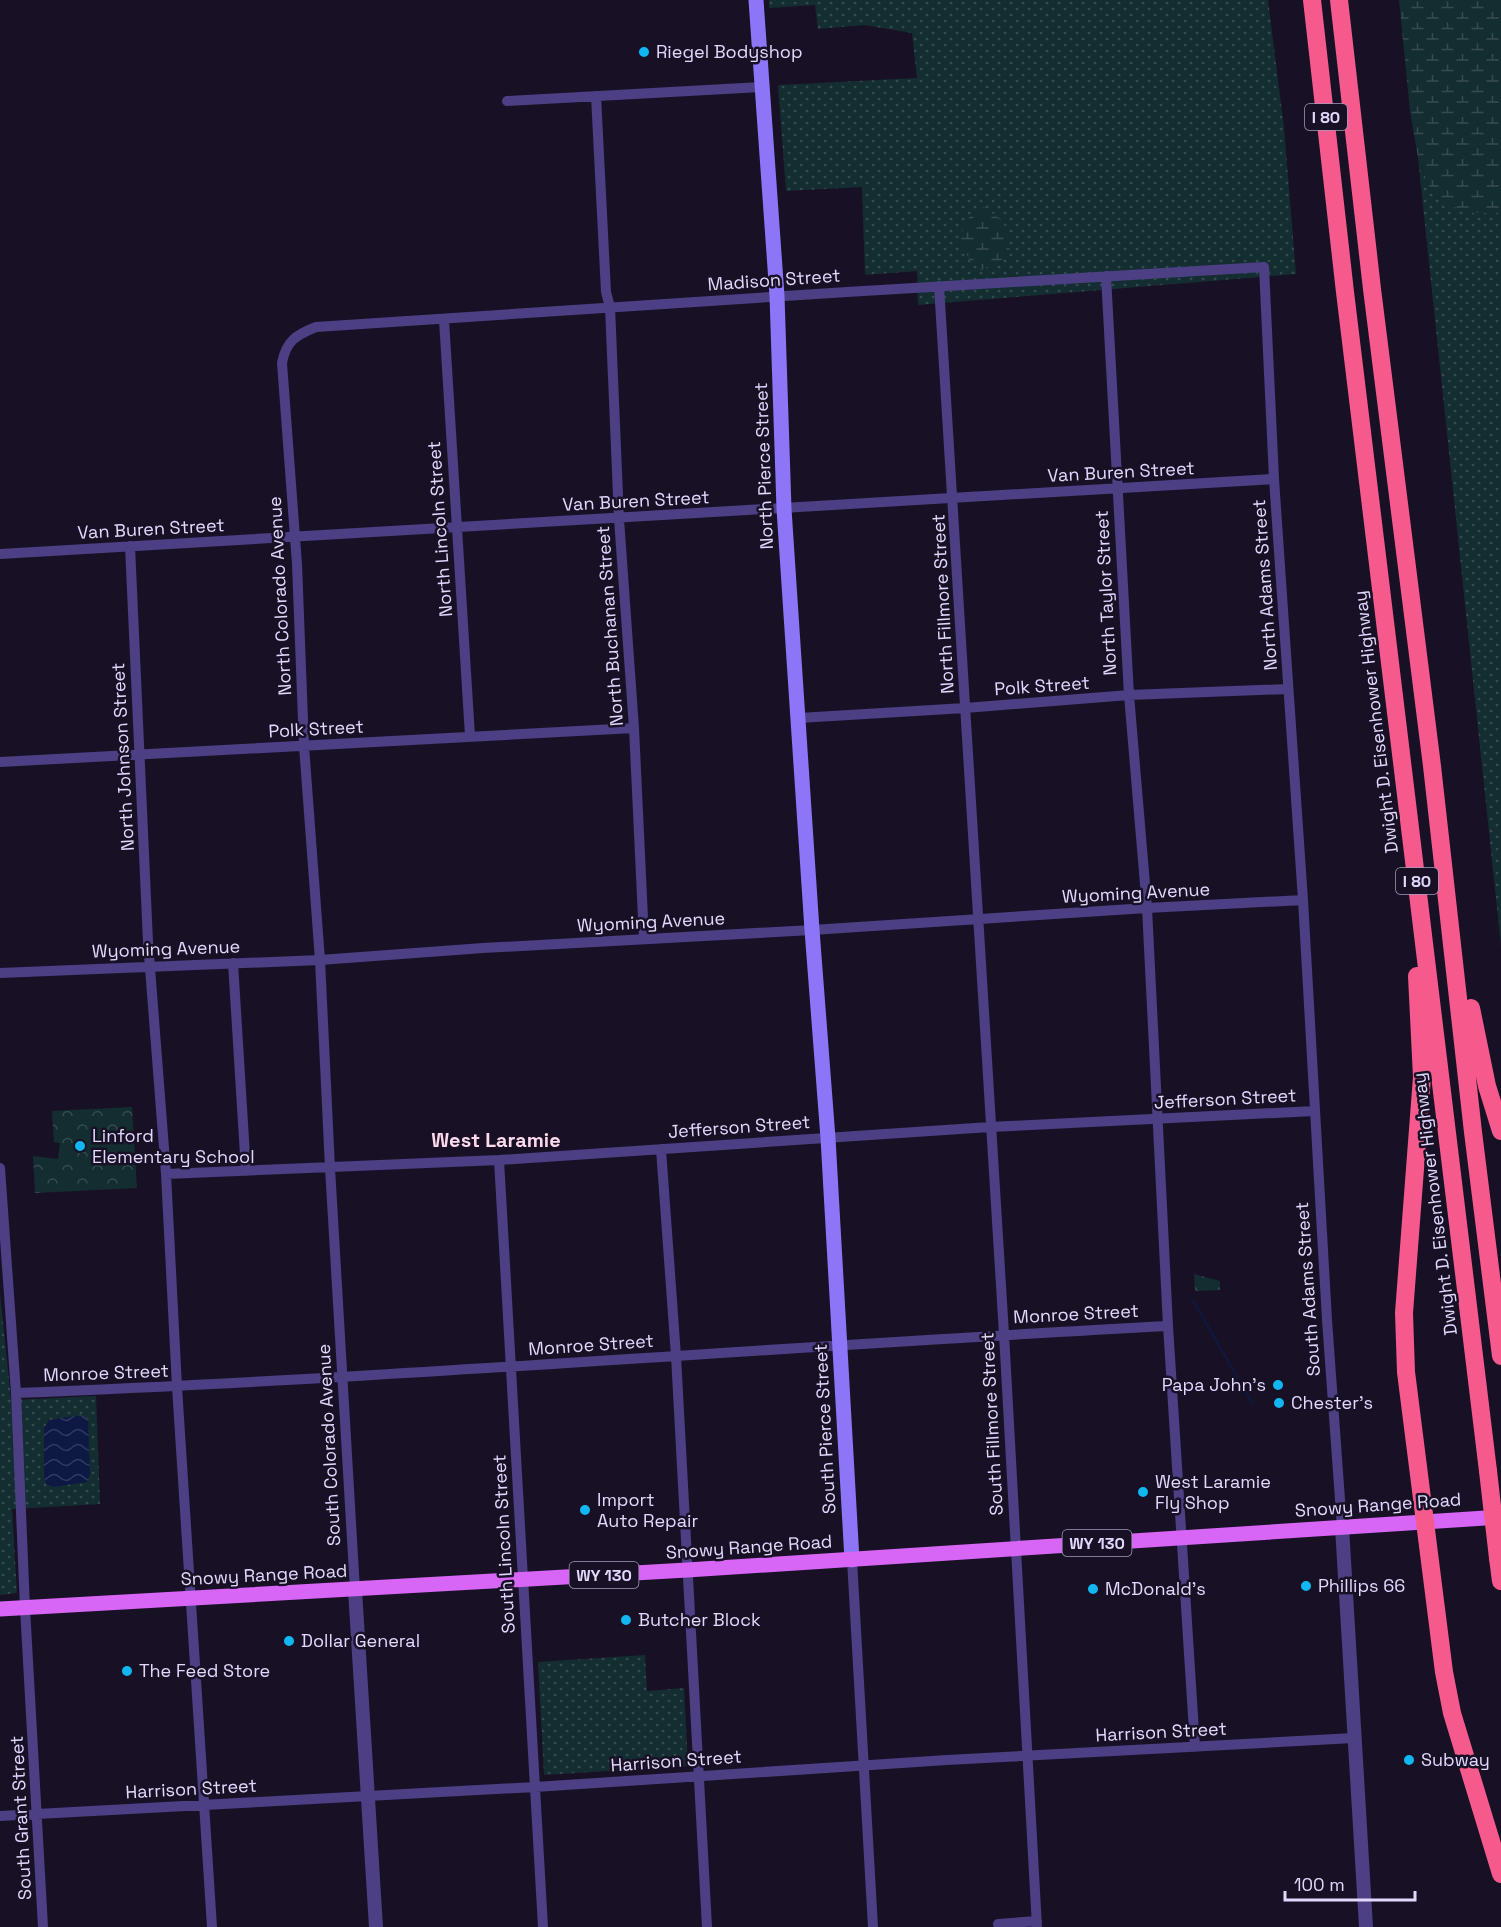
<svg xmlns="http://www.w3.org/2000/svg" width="1501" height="1927" viewBox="0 0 1501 1927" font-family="'Space Grotesk',sans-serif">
<defs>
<pattern id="grass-dots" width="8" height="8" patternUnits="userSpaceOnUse" patternTransform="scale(1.5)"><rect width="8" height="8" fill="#142d30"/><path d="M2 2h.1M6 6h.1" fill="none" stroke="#364b4f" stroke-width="1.8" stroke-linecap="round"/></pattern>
<pattern id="forest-crowns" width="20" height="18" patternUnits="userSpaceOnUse" patternTransform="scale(1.5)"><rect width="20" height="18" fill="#142d30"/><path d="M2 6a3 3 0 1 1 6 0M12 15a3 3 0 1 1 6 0" fill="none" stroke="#364b4f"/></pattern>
<pattern id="wetland-marsh" width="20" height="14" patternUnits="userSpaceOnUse" patternTransform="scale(1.5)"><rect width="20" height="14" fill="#142d30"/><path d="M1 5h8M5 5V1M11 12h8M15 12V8" fill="none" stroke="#364b4f"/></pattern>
<pattern id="water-waves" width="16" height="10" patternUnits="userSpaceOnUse" patternTransform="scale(1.5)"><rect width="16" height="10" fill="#0d1843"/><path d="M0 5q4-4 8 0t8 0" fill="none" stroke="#30395f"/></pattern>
</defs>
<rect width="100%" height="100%" fill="#181126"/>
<!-- grass -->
<path fill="url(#grass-dots)" d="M769 0H1268L1284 128 1296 274 918 305 917 271 865 275 862 187 786 191 778 85 917 78 912 33 864 25 818 29 815 5 769 8Z
M1418 158 1429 186 1474 213H1501V946Z
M0 1293 11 1400 96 1396 100 1504 12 1509 17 1593 0 1595Z
M645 1655 647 1691 684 1688 688 1766 544 1775 538 1662Z"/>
<!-- forest -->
<path fill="url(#forest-crowns)" d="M132 1107 137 1188 35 1193 33 1156 58 1159 60 1143 54 1142 52 1111Z
M1194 1274 1220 1281V1290L1195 1291Z"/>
<!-- wetland -->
<path fill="url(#wetland-marsh)" d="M1399 0H1501V213H1474L1450 206 1429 186 1418 158 1410 111Z
M984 207C1006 222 1008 226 1010 252L999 262 981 270 969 259 960 239C965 221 967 216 984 207Z"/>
<!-- water -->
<path fill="url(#water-waves)" d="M81 1415 88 1419 90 1474 87 1482 53 1487 46 1484 44 1476V1428L49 1420Z"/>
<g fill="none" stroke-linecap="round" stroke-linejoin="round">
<!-- stream -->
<path stroke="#0d1843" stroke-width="2" d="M1193 1300 1253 1405"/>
<!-- minor -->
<path stroke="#4c3f83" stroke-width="10" d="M596 96 606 292 610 307 619 519 634 728 644 939
M507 101 761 87
M1106 276 1129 695 1147 908 1168 1326 1195 1747
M939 286 1004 1334 1037 1927
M444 320 470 736
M130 546 148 942 166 1174 177 1387 212 1927
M0 554C425 529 849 504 1274 479
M799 718 965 708 1129 695 1288 689
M0 762 634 728
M233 963 246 1171
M0 973 320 960 483 948 812 930 1147 908 1303 900
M661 1149 676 1356 707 1927
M499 1160 543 1927
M0 1168 16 1393 25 1608 43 1927
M166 1174 499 1160 990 1127 1315 1111
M16 1393C400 1378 784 1346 1168 1326
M852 1560 873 1927
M355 1590 330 1168 320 960 304 746 297 564 282 363C286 341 296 335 316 327L847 292 1264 267 1274 479 1303 900 1327 1320 1342 1527
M0 1816 535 1787 947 1760 1354 1738
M998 1924 1037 1921"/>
<!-- tertiary -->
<path stroke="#4c3f83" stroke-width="14" d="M1342 1527 1366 1927
M355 1590 376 1927"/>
<!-- secondary -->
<path stroke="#8d75f7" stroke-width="15" d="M756 0 777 296 784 509 812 930 828 1138 852 1560"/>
<!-- primary -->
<path stroke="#d766f6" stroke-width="15" d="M0 1609 687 1570 1501 1517"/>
<!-- motorway -->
<path stroke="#f65a8c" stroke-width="18" d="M1312 0 1345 292 1488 1471
M1339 0 1372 289 1432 766 1473 1132 1501 1356
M1417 976 1422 1077 1404 1313 1406 1372 1444 1672 1452 1713 1501 1874
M1471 1008 1487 1086 1501 1131
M1498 1558 1501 1581"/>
<!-- motorway-bridge -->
<path stroke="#f65a8c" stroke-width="18" d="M1488 1471 1498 1558"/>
</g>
<!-- markers -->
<g fill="#10b7f2" stroke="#181126" stroke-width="2">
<circle cx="644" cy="52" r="6"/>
<circle cx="80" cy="1146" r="6"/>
<circle cx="1278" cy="1385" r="6"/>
<circle cx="1279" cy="1403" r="6"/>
<circle cx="1143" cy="1492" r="6"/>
<circle cx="585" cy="1510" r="6"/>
<circle cx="1306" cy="1586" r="6"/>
<circle cx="1093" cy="1589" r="6"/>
<circle cx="626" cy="1620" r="6"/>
<circle cx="289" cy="1641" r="6"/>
<circle cx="127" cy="1671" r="6"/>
<circle cx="1409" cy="1760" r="6"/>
</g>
<g text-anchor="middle" stroke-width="5" stroke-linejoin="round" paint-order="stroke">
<!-- shield labels -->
<g fill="#181126" stroke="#a59cbc" stroke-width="1.5">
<rect x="1305" y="104" width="42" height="26" rx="4.5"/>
<rect x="1396" y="868" width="42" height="26" rx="4.5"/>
<rect x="1062.5" y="1530" width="69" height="26" rx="4.5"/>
<rect x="569.5" y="1562" width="69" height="26" rx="4.5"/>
</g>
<g font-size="16" font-weight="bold" fill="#e2d8fd">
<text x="1326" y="123">I 80</text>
<text x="1417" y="887">I 80</text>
<text x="1097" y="1549">WY 130</text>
<text x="604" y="1581">WY 130</text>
</g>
<!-- poi labels -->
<g font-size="18" fill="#e2d8fd" stroke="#181126" text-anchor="start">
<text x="656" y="58">Riegel Bodyshop</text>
<text x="92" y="1142">Linford<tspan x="92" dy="21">Elementary School</tspan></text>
<text x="1266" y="1391" text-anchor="end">Papa John's</text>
<text x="1291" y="1409">Chester's</text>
<text x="1155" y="1488">West Laramie<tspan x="1155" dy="21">Fly Shop</tspan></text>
<text x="597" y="1506">Import<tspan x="597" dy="21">Auto Repair</tspan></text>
<text x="1318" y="1592">Phillips 66</text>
<text x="1105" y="1595">McDonald's</text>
<text x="638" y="1626">Butcher Block</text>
<text x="301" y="1647">Dollar General</text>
<text x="139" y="1677">The Feed Store</text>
<text x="1421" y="1766">Subway</text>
</g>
<!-- street labels -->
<g font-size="18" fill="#e2d8fd" stroke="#181126">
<text transform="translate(774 280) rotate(-4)" y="6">Madison Street</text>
<text transform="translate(764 466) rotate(-92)" y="6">North Pierce Street</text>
<text transform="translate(1121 472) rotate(-3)" y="6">Van Buren Street</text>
<text transform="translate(636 501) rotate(-3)" y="6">Van Buren Street</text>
<text transform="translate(151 529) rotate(-3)" y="6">Van Buren Street</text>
<text transform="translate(440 529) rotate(-94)" y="6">North Lincoln Street</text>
<text transform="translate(1265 585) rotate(-94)" y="6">North Adams Street</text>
<text transform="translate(1106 593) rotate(-93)" y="6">North Taylor Street</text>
<text transform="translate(280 596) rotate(-93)" y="6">North Colorado Avenue</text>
<text transform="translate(943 604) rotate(-93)" y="6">North Fillmore Street</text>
<text transform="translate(610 626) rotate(-94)" y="6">North Buchanan Street</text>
<text transform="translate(1042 686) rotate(-4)" y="6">Polk Street</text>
<text transform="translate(1376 722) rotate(-97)" y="6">Dwight D. Eisenhower Highway</text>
<text transform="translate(316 729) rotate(-3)" y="6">Polk Street</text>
<text transform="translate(123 757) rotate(-93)" y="6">North Johnson Street</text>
<text transform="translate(1136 893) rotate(-3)" y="6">Wyoming Avenue</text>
<text transform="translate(651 922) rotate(-3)" y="6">Wyoming Avenue</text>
<text transform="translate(166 949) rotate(-2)" y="6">Wyoming Avenue</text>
<text transform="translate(1225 1099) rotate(-3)" y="6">Jefferson Street</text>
<text transform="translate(739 1127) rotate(-4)" y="6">Jefferson Street</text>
<text transform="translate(1435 1204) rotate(-97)" y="6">Dwight D. Eisenhower Highway</text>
<text transform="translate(1308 1289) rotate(-94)" y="6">South Adams Street</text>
<text transform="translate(1076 1314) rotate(-3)" y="6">Monroe Street</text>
<text transform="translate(591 1345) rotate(-4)" y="6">Monroe Street</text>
<text transform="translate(106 1373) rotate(-2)" y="6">Monroe Street</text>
<text transform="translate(992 1424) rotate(-93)" y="6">South Fillmore Street</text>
<text transform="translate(825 1429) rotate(-93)" y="6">South Pierce Street</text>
<text transform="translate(329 1445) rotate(-93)" y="6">South Colorado Avenue</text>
<text transform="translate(1378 1505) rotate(-4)" y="6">Snowy Range Road</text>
<text transform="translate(504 1544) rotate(-93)" y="6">South Lincoln Street</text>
<text transform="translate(749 1547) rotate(-4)" y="6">Snowy Range Road</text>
<text transform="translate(264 1575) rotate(-3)" y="6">Snowy Range Road</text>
<text transform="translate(1161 1732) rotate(-3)" y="6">Harrison Street</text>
<text transform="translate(676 1761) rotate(-4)" y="6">Harrison Street</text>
<text transform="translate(191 1789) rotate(-3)" y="6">Harrison Street</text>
<text transform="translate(21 1818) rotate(-93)" y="6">South Grant Street</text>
</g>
<!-- neighbourhood labels -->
<g font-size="20" font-weight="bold" fill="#fddaeb" stroke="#181126">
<text x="496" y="1147">West Laramie</text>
</g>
</g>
<!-- scale -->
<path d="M1285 1891v9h130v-9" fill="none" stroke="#e2d8fd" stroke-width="3"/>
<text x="1294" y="1891" font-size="18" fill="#e2d8fd" stroke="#181126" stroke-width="4.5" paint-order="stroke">100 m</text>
</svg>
